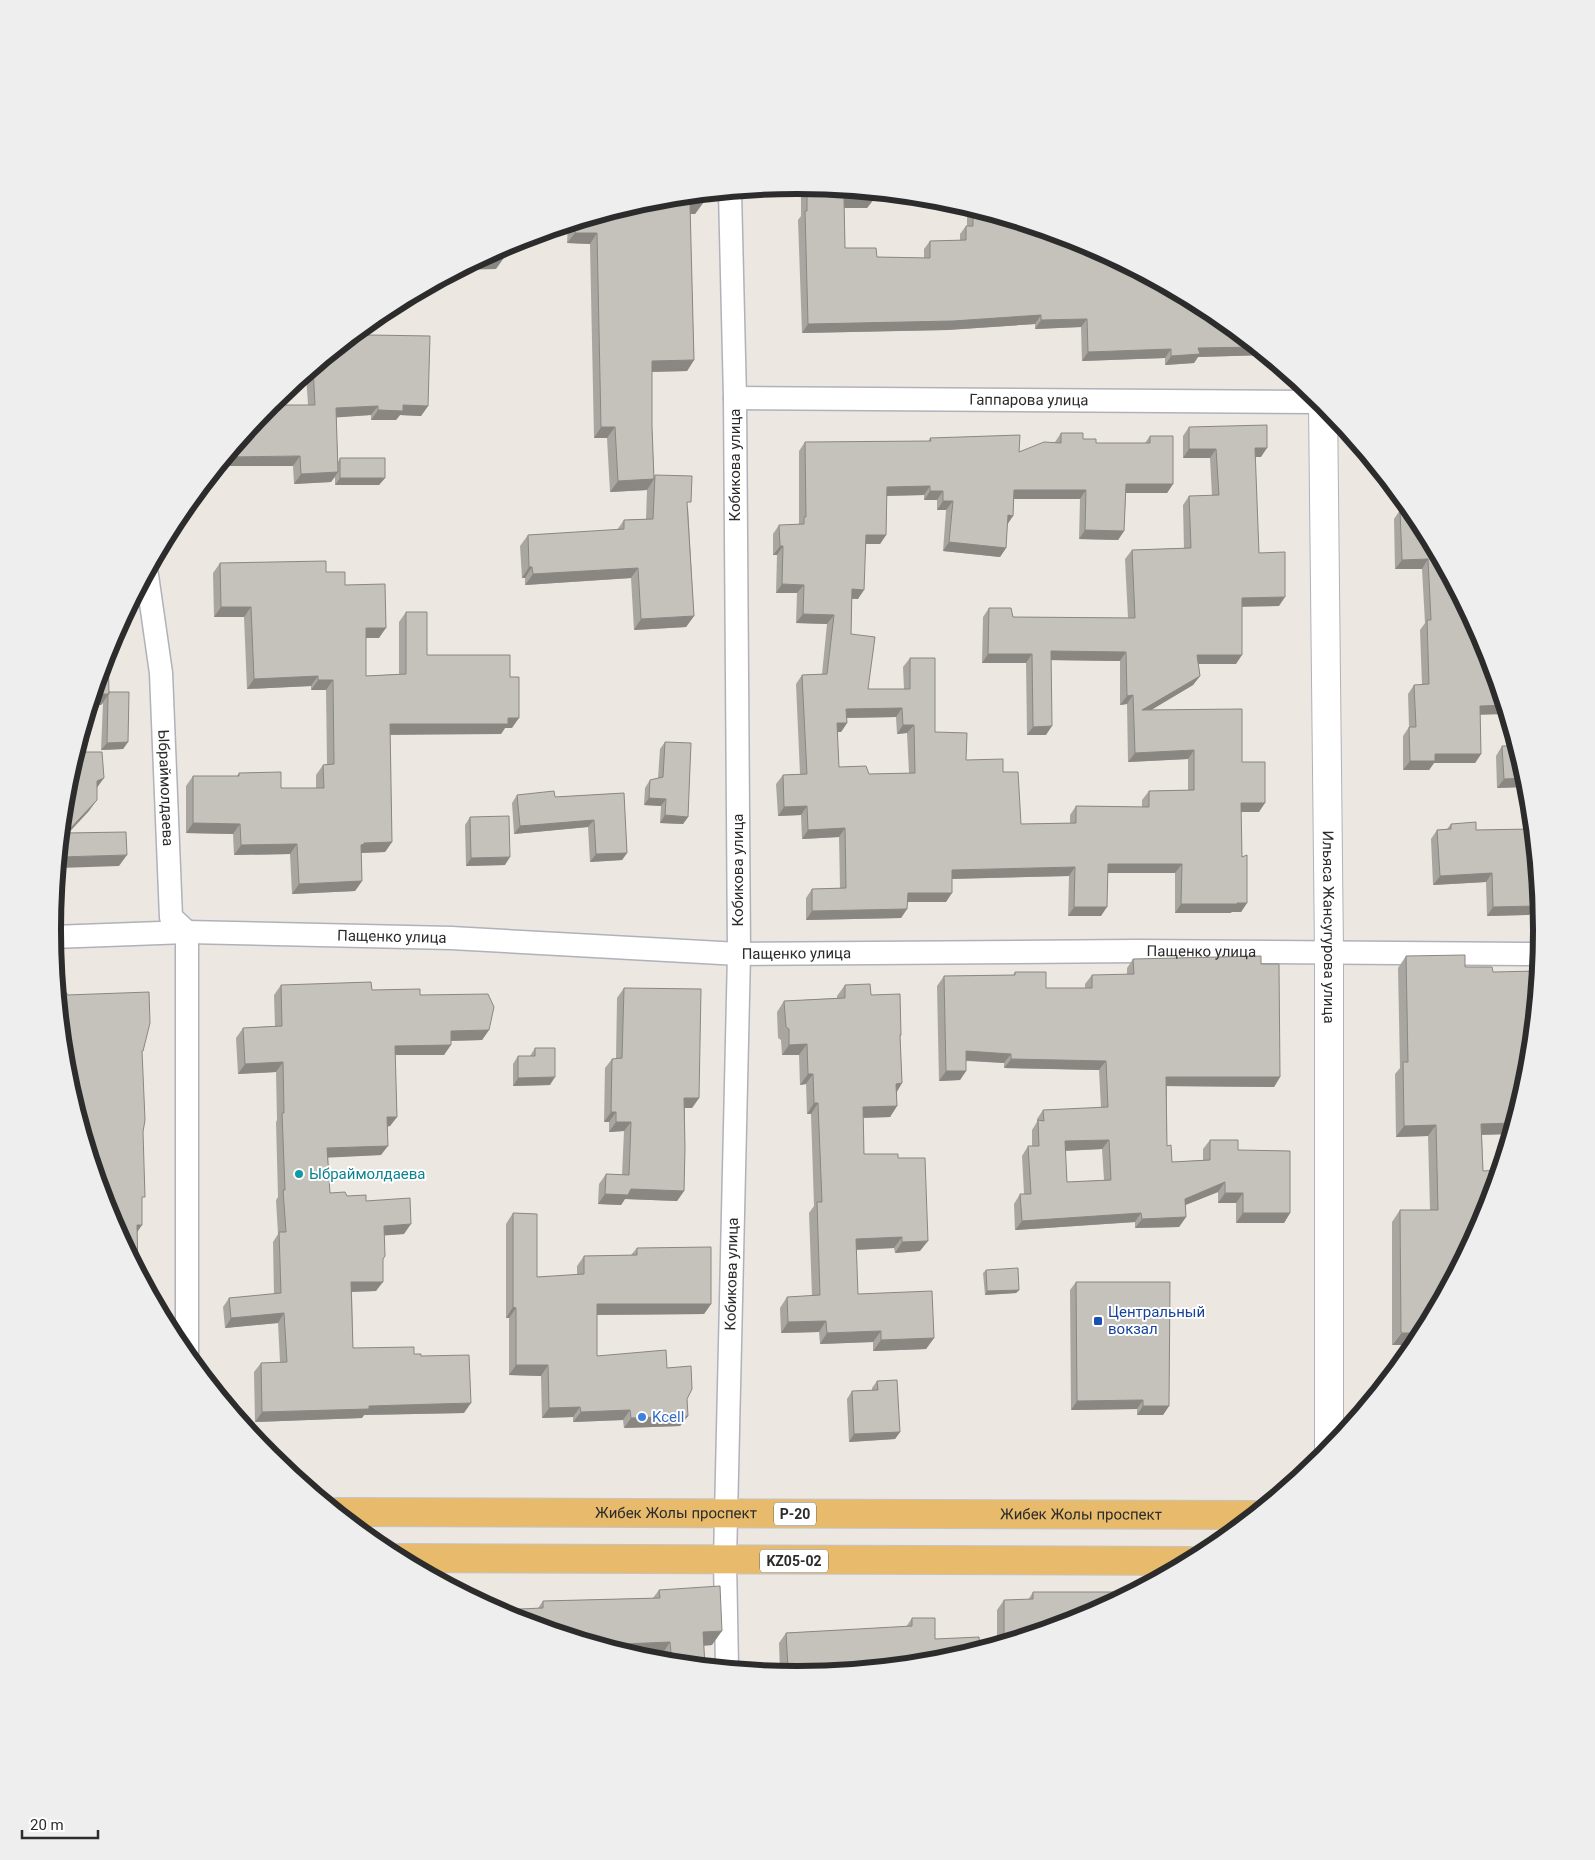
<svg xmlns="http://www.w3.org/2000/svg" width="1595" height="1860" viewBox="0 0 1595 1860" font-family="Roboto,sans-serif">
<rect width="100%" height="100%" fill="#ece7e0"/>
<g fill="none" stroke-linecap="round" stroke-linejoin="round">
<!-- minor casing -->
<g stroke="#b0b1bb" stroke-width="25">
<g id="minor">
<path id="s1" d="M735 398 1322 402"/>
<path id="s2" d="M147 575 161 673 171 917 187 932V1355"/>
<path id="s3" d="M53 937 187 932 451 938 739 954 1137 951 1540 954"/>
<path id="s4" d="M727 1668 725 1560 739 954 735 398 730 192"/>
</g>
</g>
<!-- tertiary casing -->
<g stroke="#b0b1bb" stroke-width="30">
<g id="tertiary">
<path id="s5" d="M1323 403 1329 953V1451"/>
</g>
</g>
<!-- trunk casing -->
<g stroke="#c4c4c4" stroke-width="30">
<g id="trunk">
<path id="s6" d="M337 1512 1253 1515"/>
<path d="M400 1558 1189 1561"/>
</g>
</g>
<!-- minor -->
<use href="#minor" stroke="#fff" stroke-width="22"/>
<!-- tertiary -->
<use href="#tertiary" stroke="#fff" stroke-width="28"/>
<!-- trunk -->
<use href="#trunk" stroke="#e8bb6c" stroke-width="28"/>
</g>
<!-- wall -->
<path fill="#a9a6a1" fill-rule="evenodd" d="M802 185 874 192V199L867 208H844L845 248 877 257 924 258V249L930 241 960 240V234L966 226H967V217L973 208 1212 311 1266 355 1198 357 1194 363 1165 365V358L1082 361 1081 327 1035 329V324L947 330 802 333 798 220 801 216V187Z
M652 199 703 203 695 214H690L694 360 687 371 652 372V427L654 476 688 507 694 616 686 627 634 630 631 578 525 585V578H522L520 546 528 535 617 530 624 520 646 519 647 490 610 492 607 438H594L590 244 567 243 568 225Z
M353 336 428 406 421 416 400 415 396 420H371V415L336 417 338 462 340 458 385 478 379 485H335V477L331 482 294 484 293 466 308 405 306 374Z
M1189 427 1261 457H1255L1259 553 1279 606H1242L1236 664H1198L1200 676 1193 685 1151 710 1242 762 1259 812H1241L1242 857 1247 903 1241 912H1232L1230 913H1175V873H1108L1101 916H1068L1069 876 952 879 946 902H907V909L901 918 806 920V898L812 889 840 888 839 837 802 839 801 815 778 816 776 784 783 775 800 774 796 684 802 675 822 674 827 624 796 623 797 593H776L777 555H773V534L779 525H798L799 523V451L805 442H928L930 438 1019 452 1055 442 1061 433 1096 443H1145L1150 436 1173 484 1167 493H1126L1124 531 1118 540 1079 539 1080 499H1014L1013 516 1007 523 1006 548 1000 557 943 551 946 510H937V500H924V495L887 496 886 535 880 544H866L858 599H852L851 634 868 689H904L903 667 910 658 935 732 966 760 1003 772 1021 824 1070 823V815L1076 806 1142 807V800L1149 791 1188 790V759L1128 762 1127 704 1120 705V661L1051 660 1046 735H1027L1026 663H982L983 617 989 608 1013 617 1128 618 1125 559 1132 550 1184 548 1183 505 1189 496H1212L1210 458H1183V436ZM896 717 897 734 907 733 909 773 869 774 839 767 837 732H841L847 723V718Z
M1411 509 1480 715 1481 754 1475 763H1434L1429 770H1403V736L1409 727 1408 694 1414 685H1422L1420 630 1425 623 1422 569H1395L1394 519 1400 510Z
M220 563 326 572 345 585 379 638H366V676L399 674V622L406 612 427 655 510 677 512 728H505L501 734H390L392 842 385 852 361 853 362 881 355 891 292 894 290 854 234 855 233 834 186 833V786L193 776H237L239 773 281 788H316V775L323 765 327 764 326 690H311V686L247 689 244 617H214L213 573Z
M118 640 110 652H108L109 692 128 742 123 749 101 750 103 703 101 705H91L109 645Z
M665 742 688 817 683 824 660 823 661 806 644 805 645 788 650 780 658 778 660 749Z
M1502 746H1516L1528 785 1540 903H1535L1529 915 1487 916 1486 882 1433 885 1431 839 1437 830 1447 829 1451 824 1476 830 1525 829 1524 787 1497 788 1496 756Z
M624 793 627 853 622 860 590 862 588 827 514 834 512 803 517 795 555 797Z
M470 817 505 865 466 866 465 825Z
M1406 956 1493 972 1528 1076 1510 1134 1482 1135 1483 1171 1486 1215 1392 1345V1222L1400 1210H1430L1428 1136 1396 1137 1395 1074 1400 1068 1398 968Z
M1133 959 1261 964 1280 1077 1274 1087 1167 1086V1146L1172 1162 1203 1160V1149L1210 1140 1238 1150 1290 1213 1284 1223H1236V1203H1218V1192L1185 1205 1186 1217 1179 1227 1135 1228V1222L1015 1230 1014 1204 1020 1194H1024L1022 1156 1028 1146H1032V1130L1037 1122V1119L1043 1110 1101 1108 1099 1070 1004 1068V1063L966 1061V1071L960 1080 939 1081 937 986 944 976 1013 975 1015 972 1046 988H1085V984L1092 975H1127V968ZM1102 1149 1104 1180 1067 1182 1065 1151Z
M281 985 372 990 420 995 489 1030 482 1040 451 1041 444 1055H395L397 1117 390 1126 387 1127 381 1155 328 1157 330 1193 366 1201 404 1234 384 1235 383 1259 376 1291 352 1292 353 1348 414 1354 421 1356 464 1413 364 1415 362 1418 255 1422 254 1372 261 1363 280 1362 278 1323 225 1328 223 1307 229 1298 274 1294 273 1242 278 1234 276 1200 278 1197 276 1122 277 1120 276 1072 238 1074 236 1038 243 1028 275 1026 274 995Z
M845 985 871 995 901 1035 900 1037 902 1083 897 1092V1106L890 1117 863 1118 864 1154 898 1158 920 1251 895 1253 894 1248 856 1250 858 1294 934 1338 926 1349 873 1351V1342L820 1344 819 1332 781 1333 780 1308 787 1297 812 1296 809 1213 814 1206 811 1114H807L806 1084 800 1085 799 1055H782L781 1040 778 1038 777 1012 784 1001 837 998V996Z
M624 988 699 1098 692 1108H685L684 1191 677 1201 625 1199 621 1205 598 1204 599 1184 606 1174 622 1175 624 1131 609 1132V1122H604L605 1068 612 1059H616L617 998Z
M535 1048 550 1085 513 1086V1064L518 1056H530Z
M513 1213 537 1277 577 1275V1266L584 1256 631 1255 637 1248 711 1304 704 1314 597 1315V1356L667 1368 687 1399 688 1416 680 1426 624 1428 623 1420 573 1422V1417L542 1418 541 1376 509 1375V1318H506V1224Z
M986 1270 1019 1290 1016 1293 985 1295 983 1273Z
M1076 1282 1169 1406 1163 1415H1137V1409L1071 1410 1070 1290Z
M877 1381 900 1432 895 1439 849 1442 847 1399 852 1391 872 1390V1388Z
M659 1590 712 1645 704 1646 705 1666 661 1662V1656L538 1608 543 1601 653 1598Z
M1033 1592 1082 1618 997 1644V1610L1004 1600H1028Z
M912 1618H935L797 1675 780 1673 779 1643 786 1633 906 1627Z"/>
<!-- shaded-wall -->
<path fill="#8a8783" d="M844 199H874L867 208H838Z
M703 203 695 214H682L690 204Z
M575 233H597L590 244 567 243Z
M488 255H506L496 269 460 270Z
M433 284 429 290H421Z
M1041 315 1035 324 947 330 802 333 808 324Z
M1087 319 1081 327 1035 329 1041 320Z
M1256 347 1266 355 1198 357 1194 363 1165 365 1171 356 1198 348Z
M1171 349 1165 358 1082 361 1088 352Z
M694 360 687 371 644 372 652 361Z
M403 405 428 406 421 416 400 415 396 420H371L378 410Z
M378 406 371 415 329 418 336 408Z
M601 427H615L607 438H594Z
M1255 448H1267L1261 457H1249Z
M1189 449H1216L1210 458H1183Z
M300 456 293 466H219L227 457Z
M338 472 331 482 294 484 301 474Z
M340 478H385L379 485H335Z
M654 479 647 490 610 492 618 481Z
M1126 484H1173L1167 493H1120Z
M930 486 924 495 881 496 887 487Z
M1014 490H1086L1080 499H1008Z
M930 491H943L937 500H924Z
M943 501H953L946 510H937Z
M1008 515 1013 516 1007 525Z
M1085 530 1124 531 1118 540 1079 539Z
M866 535H886L880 544H860Z
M949 542 1006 548 1000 557 943 551Z
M780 546H783L777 555H773Z
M1428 559 1422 569H1395L1402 560Z
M529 567H532L525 578H522Z
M638 568 631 578 525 585 533 574Z
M782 584 804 585 797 593H776Z
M852 589 864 590 858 599 846 598Z
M1285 597 1279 606 1235 607 1242 598Z
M221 607H251L244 617H214Z
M803 614 834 615 827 624 796 623Z
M694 616 686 627 634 630 641 619Z
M366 628H386L379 638H359Z
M118 640 110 652 107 653 110 643Z
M1051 651 1126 652 1120 661 1045 660Z
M988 654H1032L1026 663H982Z
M1197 655H1242L1236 664H1191Z
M318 676 311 686 247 689 254 679Z
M1200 676 1193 685 1136 719 1142 710Z
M318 680H333L326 690H311Z
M94 694H109L101 705H91Z
M1133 695 1127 704 1120 705 1127 696Z
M1504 705 1507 714 1474 715 1480 706Z
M902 708 896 717 840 718 846 709Z
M508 718H519L512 728H505L501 734 383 735 390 724Z
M837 723H847L841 732H831Z
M903 725H914L907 733 897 734Z
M1052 726 1046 735H1027L1033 727Z
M128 742 123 749 101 750 107 743Z
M1194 750 1188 759 1128 762 1135 753Z
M1435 754H1481L1475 763H1434L1429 770H1403L1410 761Z
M104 778 96 789 97 781Z
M1526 778 1527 782 1524 787 1497 788 1504 779Z
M649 798 666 799 661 806 644 805Z
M97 800 89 811 61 841 66 833Z
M1241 803H1265L1259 812H1235Z
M807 806 801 815 778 816 784 807Z
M665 815 688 817 683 824 660 823Z
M594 820 588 827 514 834 520 826Z
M193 823 240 824 233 834 186 833Z
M845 828 839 837 802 839 808 830Z
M392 842 385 852 358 853 361 845 364 843Z
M297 844 290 854 234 855 241 845Z
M627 853 622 860 590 862 596 854Z
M127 855 119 866 59 868 60 857Z
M510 857 505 865 466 866 471 858Z
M1108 864H1182L1175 873H1101Z
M1075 867 1069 876 945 879 952 870Z
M1492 873 1486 882 1433 885 1440 876Z
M362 881 355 891 292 894 299 884Z
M908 893H952L946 902H901Z
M1534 894H1539L1540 903H1528Z
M1247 903 1241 912H1232L1230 913H1175L1181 904Z
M1535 906 1529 915 1487 916 1493 907Z
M1074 907H1107L1101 916H1068Z
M907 909 901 918 806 920 812 911Z
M489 1030 482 1040 444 1041 451 1031Z
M807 1044 799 1055H782L789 1045Z
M451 1045 444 1055H388L395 1046Z
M966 1051 1011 1054 1004 1063 959 1060Z
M1011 1059 1106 1061 1099 1070 1004 1068Z
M283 1062 276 1072 238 1074 245 1064Z
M946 1071H966L960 1080 939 1081Z
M808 1074H813L806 1084 800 1085Z
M555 1077 550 1085 513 1086 518 1078Z
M1166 1077H1280L1274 1087 1160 1086Z
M902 1083 895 1094 896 1084Z
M684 1098H699L692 1108H677Z
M814 1103H818L811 1114H807Z
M897 1106 890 1117 855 1118 863 1107Z
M611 1112H616L609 1122H604Z
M387 1117H397L390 1126 380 1127Z
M616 1122H631L624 1131 609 1132Z
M1514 1123 1510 1134 1473 1135 1481 1124Z
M1436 1125 1428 1136 1396 1137 1404 1126Z
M1109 1140 1102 1149 1058 1151 1065 1141Z
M388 1146 381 1155 321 1158 327 1148Z
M1225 1182 1218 1192 1178 1208 1185 1199Z
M631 1189 684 1191 677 1201 625 1199 621 1205 598 1204 605 1194Z
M1225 1193H1243L1236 1203H1218Z
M1141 1213 1135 1222 1015 1230 1022 1221Z
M1243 1213H1290L1284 1223H1236Z
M1186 1217 1179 1227 1135 1228 1142 1219Z
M411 1224 404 1234 377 1236 384 1226Z
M137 1225H142L136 1234Z
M902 1237 894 1248 848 1250 856 1239Z
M928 1241 920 1251 895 1253 902 1242Z
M351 1282H383L376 1291 344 1292Z
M1019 1290 1016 1293 985 1295 987 1291Z
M597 1304H711L704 1314 589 1315Z
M513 1307 516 1308 509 1318H506Z
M284 1313 278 1323 225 1328 231 1318Z
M826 1321 819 1332 781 1333 788 1322Z
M881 1331 873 1342 820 1344 827 1333Z
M1401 1333H1423L1416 1345H1392Z
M934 1338 926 1349 873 1351 881 1340Z
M516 1365H548L541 1376 509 1375Z
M1143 1400 1137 1409 1071 1410 1077 1401Z
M471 1403 464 1413 364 1415 362 1418 255 1422 262 1412 369 1406Z
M1143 1406H1169L1163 1415H1137Z
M580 1407 573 1417 542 1418 549 1408Z
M630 1410 623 1420 573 1422 581 1412Z
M688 1416 680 1426 624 1428 631 1418Z
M900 1432 895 1439 849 1442 854 1434Z
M722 1631 712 1645 693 1646 703 1632Z
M670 1642 661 1656 639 1657 600 1645Z
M788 1668H792L788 1674H784Z"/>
<!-- building -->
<path fill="#c5c1bb" stroke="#8a8783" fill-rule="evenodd" d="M807 186 874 192V199H844L845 248H876L877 257 930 258V241L966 240V226H973V209L1083 242 1212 311 1256 347 1198 348 1200 354 1171 356V349L1088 352 1087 319 1041 320V315L953 321 808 324 805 211H807Z
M702 194 703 203 690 204 694 360 652 361V427L654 479 618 481 615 427H601L597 233H575V223L652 199Z
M506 245V255H488Z
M369 335 430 336 428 406 403 405V411L378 410V406L336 408 338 472 301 474 300 456 227 457 269 405H315L313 368 353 336Z
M1267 425V448H1255L1259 553 1285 552V597L1242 598V655H1197L1200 676 1142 710 1242 709V762H1265V803H1241L1242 857 1247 855V903H1237V904H1181L1182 864H1108L1107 907H1074L1075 867 952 870V893H908L907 909 812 911V889L846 888 845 828 808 830 807 806 784 807 783 775 807 774 802 675 827 674 834 615 803 614 804 585 782 584 783 546H780L779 525 804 524V517H806L805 442 931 441 930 438 1020 435 1019 452 1044 442 1061 443V433H1083V439H1096V443H1150V436H1173V484H1126L1124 531 1085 530 1086 490H1014L1013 516 1008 515 1006 548 949 542 953 501H943V491H930V486L887 487 886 535H866L864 590 852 589 851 634 875 637 868 689H910V658H935V732L967 733 966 760 1003 759V772H1018L1021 824 1076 823V806L1149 807V791L1194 790V750L1135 753 1133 695 1127 696 1126 652 1051 651 1052 726 1033 727 1032 654H988L989 608H1011L1013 617 1135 618 1132 550 1191 548 1189 496 1219 495 1216 449H1189V427ZM902 708 903 725H914L915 773 869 774 866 766 839 767 837 723H847L846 709Z
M340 458H385V478H340Z
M655 475 692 476 691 502H687L694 616 641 619 638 568 533 574 532 567H529L528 535 624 529V520L653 519Z
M1411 509 1417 516 1486 645 1504 705 1480 706 1481 754H1435V761H1410L1409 727H1416L1414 685 1429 684 1427 620H1431L1428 559 1402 560 1400 510Z
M326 561V572H345V585L385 584 386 628H366V676L406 674V612H427V655H510V677H519V718H508V724H390L392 842 364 843V844L361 845 362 881 299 884 297 844 241 845 240 824 193 823V776H239V773L281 772V788H324L323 765 334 764 333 680H318V676L254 679 251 607H221L220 563Z
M118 628V640L110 643Z
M108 649 109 694H94Z
M109 692H129L128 742 107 743 108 695Z
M665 742 691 743 688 817 665 815 666 799 649 798 650 780 663 777Z
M1502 746H1516L1526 778 1504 779Z
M77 752H102L104 778 97 781V800L66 833 126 832 127 855 60 857 67 784Z
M554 791 555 797 624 793 627 853 596 854 594 820 520 826 517 795Z
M509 816 510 857 471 858 470 817Z
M1531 818 1539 894H1534L1535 906 1493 907 1492 873 1440 876 1437 830 1451 829V824L1476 822V830L1532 829Z
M1465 955V967H1492L1493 972 1539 971 1528 1076 1514 1123 1481 1124 1483 1171 1499 1170 1486 1215 1423 1333H1401L1400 1210H1438L1436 1125 1404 1126 1403 1062H1408L1406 956Z
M1261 956V964H1279L1280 1077H1166L1167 1146 1171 1145 1172 1162 1210 1160V1140H1238V1150L1290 1151V1213H1243V1193H1225V1182L1185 1199 1186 1217 1142 1219 1141 1213 1022 1221 1020 1194H1031L1028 1146H1039L1038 1120 1044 1121 1043 1110 1108 1107 1106 1061 1011 1059V1054L966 1051V1071H946L944 976 1015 975V972H1046V988H1092V975L1134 974 1133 959ZM1109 1140 1111 1180 1067 1182 1065 1141Z
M371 982 372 990 420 989V995L488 994 494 1007 489 1030 451 1031V1045L395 1046 397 1117H387L388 1146 327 1148 330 1193 345 1192 347 1196 366 1195V1201L410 1198 411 1224 384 1226 385 1256 383 1259V1282H351L353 1348 414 1347V1354H421V1356L469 1355 471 1403 369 1406V1409L262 1412 261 1363 287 1362 284 1313 231 1318 229 1298 281 1293 279 1232H286L283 1190H285L282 1113H284L283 1062 245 1064 243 1028 282 1026 281 985Z
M870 984 871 995 900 994 901 1035H900L902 1083 896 1084 897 1106 863 1107 864 1154H898V1158H925L928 1241 902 1242V1237L856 1239 858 1294 932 1291 934 1338 881 1340V1331L827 1333 826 1321 788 1322 787 1297 820 1295 817 1202H822L818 1103H814L813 1074H808L807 1044 789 1045V1029L786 1027 784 1001 845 998V985Z
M624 988 701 989 699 1098H684L685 1148 684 1191 631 1189 628 1195 605 1194 606 1174 629 1175 631 1122H616V1112H611L612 1059 622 1058Z
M149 992 150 1023 143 1051H142L145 1120 143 1132 145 1197H142V1225H137L138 1270 109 1215 67 1075 59 993H67V995Z
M535 1048H555V1077L518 1078V1056H535Z
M513 1213 537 1214V1277L584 1274V1256L637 1255V1248L711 1247V1304H597V1356L666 1350 667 1368 691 1366 692 1389 687 1399 688 1416 631 1418 630 1410 581 1412 580 1407 549 1408 548 1365H516V1308L513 1307Z
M1018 1268 1019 1290 987 1291 986 1270Z
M1076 1282H1170L1169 1406H1143V1400L1077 1401Z
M897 1380 900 1432 854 1434 852 1391 878 1390 877 1381Z
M720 1586 722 1631 703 1632 705 1666 672 1663 670 1642 600 1645 512 1618 496 1610 543 1608V1601L660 1598 659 1590Z
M1033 1592H1131L1082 1618 1004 1642V1600L1033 1599Z
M912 1618H935V1639L979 1637 980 1649 943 1661 797 1675H792V1668H788L786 1633 912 1626Z"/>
<!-- markers -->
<circle fill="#0f9aa8" stroke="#fff" stroke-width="2" cx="299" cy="1174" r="5"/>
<rect fill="#1a4fb4" stroke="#fff" stroke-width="2" x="1093" y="1316" width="10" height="10" rx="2.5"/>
<circle fill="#3f7fe0" stroke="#fff" stroke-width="2" cx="642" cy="1417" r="5"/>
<g text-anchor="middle" stroke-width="4" stroke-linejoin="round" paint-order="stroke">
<!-- shield labels -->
<g fill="#fff" stroke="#6b6b6b" stroke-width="1">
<rect x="774" y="1502.5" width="42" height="23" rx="4"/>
<rect x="760" y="1549.5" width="68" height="23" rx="4"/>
</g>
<g font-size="14" font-weight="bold" fill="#2c2c2c">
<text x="795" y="1519">Р-20</text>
<text x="794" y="1566">KZ05-02</text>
</g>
<!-- street labels -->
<g font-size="15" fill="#2c2c2c" stroke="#fff">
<text dy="5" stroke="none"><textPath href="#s1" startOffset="294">Гаппарова улица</textPath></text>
<text transform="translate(735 465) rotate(-90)" y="5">Кобикова улица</text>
<text dy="5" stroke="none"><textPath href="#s2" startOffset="214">Ыбраймолдаева</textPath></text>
<text transform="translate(738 870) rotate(-90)" y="5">Кобикова улица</text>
<text dy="5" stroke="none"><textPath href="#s5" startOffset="524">Ильяса Жансугурова улица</textPath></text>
<text dy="5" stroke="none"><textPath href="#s3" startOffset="339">Пащенко улица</textPath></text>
<text dy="5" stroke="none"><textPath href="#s3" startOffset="1149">Пащенко улица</textPath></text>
<text dy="5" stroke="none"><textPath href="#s3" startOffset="744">Пащенко улица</textPath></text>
<text dy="5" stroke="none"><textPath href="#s4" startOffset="394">Кобикова улица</textPath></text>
<text dy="5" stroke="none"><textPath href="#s6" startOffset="339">Жибек Жолы проспект</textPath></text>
<text dy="5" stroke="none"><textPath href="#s6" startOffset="744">Жибек Жолы проспект</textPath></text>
</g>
<!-- culture labels -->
<g font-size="15" fill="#0d838f" stroke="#fff" text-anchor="start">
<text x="309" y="1179">Ыбраймолдаева</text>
</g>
<!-- transit labels -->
<g font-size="15" fill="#164399" stroke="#fff" text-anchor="start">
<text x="1108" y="1317">Центральный<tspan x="1108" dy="17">вокзал</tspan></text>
</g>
<!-- shop labels -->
<g font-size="15" fill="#366cbe" stroke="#fff" text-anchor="start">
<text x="652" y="1422">Kcell</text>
</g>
</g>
<!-- crop -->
<path d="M0 0H1595V1860H0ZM61 930a736 736 0 1 1 1472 0a736 736 0 1 1-1472 0Z" fill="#eee" fill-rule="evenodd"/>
<path fill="none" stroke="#2c2c2c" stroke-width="6" d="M61 930a736 736 0 1 1 1472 0a736 736 0 1 1-1472 0Z"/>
<!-- scale -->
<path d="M22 1830v8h76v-8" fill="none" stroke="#2c2c2c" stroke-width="2.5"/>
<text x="30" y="1830" font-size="15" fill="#2c2c2c" stroke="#ffffff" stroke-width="4" paint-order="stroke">20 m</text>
</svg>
